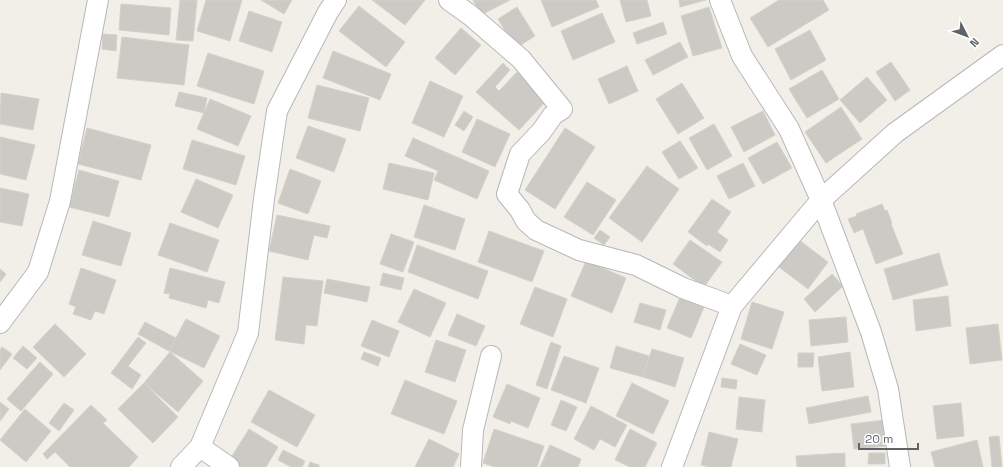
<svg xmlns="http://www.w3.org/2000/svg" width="1003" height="467" viewBox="0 0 1003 467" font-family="'Space Grotesk',sans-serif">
<rect width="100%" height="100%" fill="#f1efe8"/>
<!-- building -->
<path fill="#cccac5" stroke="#d6d1c6" d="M180 0H197L193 41 176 40Z
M206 0H242L230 41 197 31Z
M261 0H292L284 14Z
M372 0H425L405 25Z
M473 0H510L481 15Z
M541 0H596L599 7 552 27Z
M620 0H647L651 16 626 22Z
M679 0H706L680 7Z
M779 0H823L829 10 768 47 750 18Z
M121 4 171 8 169 35 119 30Z
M359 6 405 42 386 67 339 31Z
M517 7 535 36 516 48 498 19Z
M709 7 722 48 693 56 681 16Z
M249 11 282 22 272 52 239 41Z
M602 13 615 42 573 60 561 31Z
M663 22 667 34 637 44 633 33Z
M461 28 481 45 455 75 435 58Z
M810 30 826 60 791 80 775 49Z
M103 34 117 35 116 51 102 49Z
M122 37 189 45 184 85 117 78Z
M680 42 688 57 653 75 645 60Z
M333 51 391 74 380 100 323 78Z
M208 53 264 71 254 104 197 86Z
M891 62 910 90 895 101 876 72Z
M503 63 510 70 495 87 499 91 517 72 547 100 519 130 476 92Z
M627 66 638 91 609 104 598 79Z
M822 70 839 99 807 118 789 89Z
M867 77 887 100 860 123 840 100Z
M430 81 463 96 444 137 412 123Z
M682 83 704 118 678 134 656 99Z
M317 85 369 98 360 131 308 118Z
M179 92 207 98 204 113 175 106Z
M1 93 39 99 33 130 0 124Z
M210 99 251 116 238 146 197 129Z
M841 107 862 139 826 163 805 132Z
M464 111 473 117 464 131 455 125Z
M763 111 775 135 744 152 731 127Z
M477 119 510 134 495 167 462 152Z
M714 124 732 156 707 170 689 138Z
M308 126 346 139 334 172 296 158Z
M87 128 151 145 141 180 78 164Z
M565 128 595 147 555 209 525 190Z
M0 137 35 145 26 180 0 174Z
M413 138 489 171 477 199 434 180 438 171 405 156Z
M192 140 245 156 236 185 183 169Z
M680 141 698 168 679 179 662 152Z
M777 142 792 168 763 184 748 158Z
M389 163 434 173 428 200 383 189Z
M743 163 755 186 729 199 717 176Z
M647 166 679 189 642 242 609 218Z
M290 169 321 181 308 214 278 203Z
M79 170 119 181 109 217 69 207Z
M196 179 233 195 218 228 181 212Z
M587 182 616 200 593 235 564 217Z
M0 188 29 194 22 226 0 222Z
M712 199 731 212 717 232 728 240 720 252 708 244 707 246 688 232Z
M882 204 885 211 887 210 892 223 891 224 903 254 876 264 863 229 854 233 848 219 857 216 856 214Z
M424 205 465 219 455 250 414 237Z
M277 215 330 226 327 238 314 235 308 260 269 251Z
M93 221 131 233 121 266 82 255Z
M170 223 219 240 207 272 158 255Z
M600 230 610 237 604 245 594 238Z
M489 231 544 251 532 282 478 262Z
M391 234 414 242 403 272 380 264Z
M795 237 828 262 808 289 775 264Z
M690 240 722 262 704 287 673 264Z
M417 245 488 271 478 299 408 272Z
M939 253 948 285 893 300 884 269Z
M586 261 626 278 612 313 571 296Z
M81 268 116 280 104 314 95 311 91 320 73 314 76 307 69 304Z
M170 268 225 282 219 303 208 300 206 308 169 298 170 294 164 293Z
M0 269 6 274 0 282Z
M383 273 404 278 401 290 380 285Z
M832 274 843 286 815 312 804 299Z
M283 277 323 281 317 326 306 325 304 344 275 340Z
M327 279 370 287 367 302 324 293Z
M535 287 567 299 553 337 520 324Z
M414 289 446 303 430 337 398 322Z
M948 296 951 326 916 331 913 300Z
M680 297 704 307 691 338 667 328Z
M752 302 784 312 772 349 741 339Z
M640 303 666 310 660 330 634 322Z
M457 314 485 326 476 346 448 335Z
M846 317 848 342 811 346 809 320Z
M186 319 220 336 204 368 169 351Z
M372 320 399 331 389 357 361 346Z
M145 322 176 338 169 351 138 334Z
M55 324 86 354 64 377 33 347Z
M998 324 1002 360 970 364 966 328Z
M138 337 146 343 128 366 141 375 132 389 111 373Z
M436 340 466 350 455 382 425 372Z
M551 342 561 346 547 389 536 385Z
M740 344 766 355 757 375 731 364Z
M23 346 37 358 27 369 13 358Z
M616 346 649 356 643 377 610 368Z
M2 347 12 354 0 370V350Z
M652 349 684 358 675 387 643 377Z
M170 352 203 381 178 412 144 383Z
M364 352 381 358 378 366 361 359Z
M850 352 854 387 822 391 818 357Z
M798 353H814L813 367H798Z
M564 356 599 368 586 403 551 390Z
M40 362 53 374 21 411 7 399Z
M722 378 737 380 736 389 721 387Z
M405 380 457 401 444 434 391 414Z
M144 383 178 417 153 443 118 409Z
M632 383 669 401 653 434 616 416Z
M507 384 540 398 528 428 511 421 510 424 493 417Z
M269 390 315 415 297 447 251 422Z
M868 396 871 412 809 424 806 408Z
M739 397 765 400 762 432 736 429Z
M561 400 577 407 566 431 551 425Z
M0 402 9 409 0 421Z
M64 403 74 410 59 431 49 423Z
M961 403 964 436 937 439 933 406Z
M91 405 107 420 103 423 138 457 129 467H70L55 452 47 459 43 454Z
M591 406 627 425 615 447 600 439 594 450 574 439Z
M25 409 51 431 26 462 0 440Z
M885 420 887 446 854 449 851 424Z
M249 429 278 447 266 467H239L229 461Z
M494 429 544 446 537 467H495L483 463Z
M630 429 657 443 645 467H630L615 460Z
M709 432 738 439 731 467H709L701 465Z
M999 436 1002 467H992L989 437Z
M429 439 459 454 453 467H415Z
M977 440 983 467H935L931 452Z
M550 445 581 459 578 467H540Z
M283 450 305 461 302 467H291L278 460Z
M845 453V467H797L796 456Z
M869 453H885V464H868Z
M310 462 319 465V467H308Z"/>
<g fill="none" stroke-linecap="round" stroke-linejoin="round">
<!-- minor casing -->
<g stroke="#b5b8bc" stroke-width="22">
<path id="minor" d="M449 0 470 15 521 59 562 109 553 115 541 132 520 154 507 194 520 210 526 221 536 230 579 250 636 265 683 288 732 306
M720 0 742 56 789 129 821 200 871 332 888 389 900 467
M0 323 38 272 60 201 98 0
M200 447 229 467
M181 467 200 447 248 333 264 199 277 111 328 12 336 0
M471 467 473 430 491 356
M672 467 732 306 821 200 895 133 1003 55"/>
</g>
<!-- minor -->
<use href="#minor" stroke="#fff" stroke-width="20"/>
</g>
<!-- north arrow -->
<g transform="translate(967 36) rotate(132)" stroke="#ffffff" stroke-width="3" paint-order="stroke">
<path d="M0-3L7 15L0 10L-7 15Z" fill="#5f6368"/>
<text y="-6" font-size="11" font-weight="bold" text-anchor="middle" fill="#5f6368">N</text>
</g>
<!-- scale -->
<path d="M859 443v6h59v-6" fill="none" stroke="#5f6368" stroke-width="2"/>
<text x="865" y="443" font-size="12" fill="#5f6368" stroke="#ffffff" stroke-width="3" paint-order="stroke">20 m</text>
</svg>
